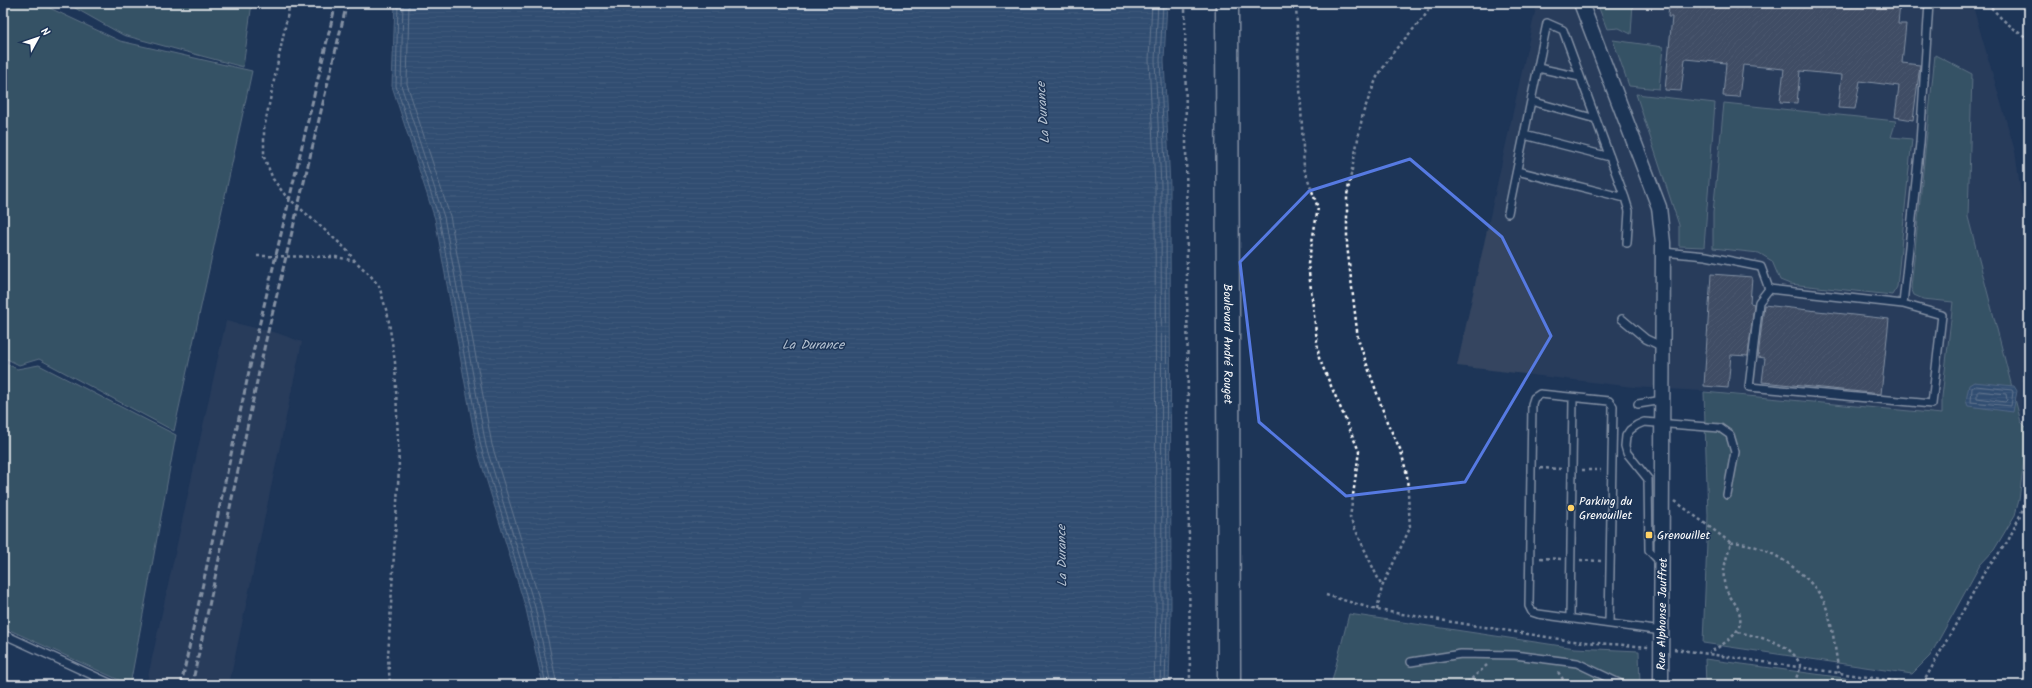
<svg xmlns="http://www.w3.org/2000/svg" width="2032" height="688" viewBox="0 0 2032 688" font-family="Kalam,sans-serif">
<defs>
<pattern id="water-rules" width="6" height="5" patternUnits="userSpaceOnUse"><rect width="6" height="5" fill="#4a6c91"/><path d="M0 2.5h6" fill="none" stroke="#6582a2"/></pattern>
<pattern id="building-hatch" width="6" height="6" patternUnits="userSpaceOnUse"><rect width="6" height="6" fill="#6a6a74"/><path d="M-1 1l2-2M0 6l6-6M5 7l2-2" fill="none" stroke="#808089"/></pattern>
</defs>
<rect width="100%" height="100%" fill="#1d3557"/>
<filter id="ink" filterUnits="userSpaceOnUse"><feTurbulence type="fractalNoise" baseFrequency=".025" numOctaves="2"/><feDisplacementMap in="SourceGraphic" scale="8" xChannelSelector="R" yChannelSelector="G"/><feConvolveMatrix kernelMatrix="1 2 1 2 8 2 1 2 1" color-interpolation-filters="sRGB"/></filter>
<g filter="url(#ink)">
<!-- built -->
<path fill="#344560" d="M1537 3H1972L2015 151 2027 236 2021 422 1703 391 1633 387 1457 366Z
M226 321 277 333 302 342 229 685H149L147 681Z"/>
<!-- green -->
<path fill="#537474" stroke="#a9baba" d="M3 3H39L120 41 252 71 174 431 39 359 19 365 3 357Z
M66 3H252L243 67 123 35Z
M1597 3H1633L1631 34 1619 28 1607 29Z
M1613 40 1663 47 1659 89 1629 86Z
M1935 55 1972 74 1968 217 2021 422 2029 430V443L2024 459 2019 500 2015 515 1994 550 1980 565 1930 656 1912 674 1703 643 1708 516 1704 392 1942 414V397L1953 302 1923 299 1914 295 1911 288Z
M1636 94 1715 103 1704 247 1679 246V225Z
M1724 103 1896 121 1891 137 1912 139 1897 287 1892 295 1790 284 1780 280 1772 261 1759 253 1713 248V213Z
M3 362 17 369 39 365 176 435 130 685 3 627Z
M1349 614 1575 648 1639 651 1640 685H1331Z
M1705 659 1896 685H1706Z"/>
<!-- water -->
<path fill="url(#water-rules)" stroke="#92a7bd" d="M395 3H1167L1164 60 1170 186 1171 615 1169 685H543L526 609 477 449 435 219 392 86Z
M1974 382 2014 386 2017 391 2013 412 1968 406 1966 401 1969 385Z"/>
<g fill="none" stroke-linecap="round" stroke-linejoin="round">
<!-- shore -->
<path stroke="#b7c4d3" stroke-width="1" d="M398 3 396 86 439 218 481 447 530 608 546 685
M403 3 401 85 444 217 486 446 535 607 551 685
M409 3 407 84 450 216 492 445 541 605 557 685
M1152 3 1149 60 1155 186 1156 614 1154 685
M1158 3 1155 60 1161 186 1162 614 1160 685
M1163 3 1160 60 1166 186 1167 614 1165 685
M1976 386 2012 390 2013 392 2011 406 1971 402 1972 388Z
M1979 391 2006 394 2007 400 2005 402 1977 398V393Z"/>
</g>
<!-- building -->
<path fill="url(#building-hatch)" stroke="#fff" d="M1669 3 1758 5V3H1900L1898 24H1906L1902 63 1920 65 1913 120 1895 117 1899 86 1860 81 1855 109 1838 108 1842 75 1800 71 1797 103 1780 102 1784 69 1743 65 1739 97 1723 96 1726 63 1685 59 1681 91 1665 90 1672 17H1668Z
M1711 274 1752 277 1750 303 1754 304 1748 356 1731 355 1728 388 1704 386Z
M1764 305 1889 319 1881 394 1762 382 1765 358 1758 357Z"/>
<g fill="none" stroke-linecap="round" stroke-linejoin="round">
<!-- lane casing -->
<g stroke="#fff" stroke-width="10">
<path id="lane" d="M1538 68 1580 77
M1531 101 1596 119
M1524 135 1610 157
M1517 171 1625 198
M1508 213 1547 23 1563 30 1625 198 1629 211 1627 243
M1663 252 1706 256 1761 267 1769 289 1903 304 1920 143 1929 3
M1769 289 1759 302 1749 387 1932 404 1942 315 1903 304
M1622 319 1646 339 1663 347
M1638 404 1663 400
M1660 562 1649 550 1648 479 1627 453 1625 446 1626 436 1630 430 1637 425 1644 422 1720 428 1730 435 1735 452 1727 495
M1570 618 1573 398
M1609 623 1613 406 1609 401 1540 394 1534 398 1532 404 1529 606 1532 612 1538 614 1662 631
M3 634 114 685
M1411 662 1461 654 1515 655 1577 663 1623 685"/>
</g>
<!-- street casing -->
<g stroke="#fff" stroke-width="17">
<path id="street" d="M1581 3 1659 207 1663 243 1661 685"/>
</g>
<!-- primary casing -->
<g stroke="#fff" stroke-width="25">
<g id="primary">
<path id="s1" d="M1227 3 1229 685"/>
</g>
</g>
<!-- path -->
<path stroke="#fff" stroke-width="2.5" stroke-dasharray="3 3" stroke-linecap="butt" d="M290 3 264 129V157L273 179 285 195 345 248 355 261
M1185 3 1190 685
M1279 3 1296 6 1304 168 1318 208 1308 264 1319 358 1359 451 1350 518 1382 587
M1987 3 2002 19 2029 41
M2029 102V118
M257 256 336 257 355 261 370 275 379 286 388 316 395 362 399 468 388 657 390 685
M1540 468 1561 469
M1582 470H1601
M1675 501 1731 543C1727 556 1720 575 1726 589 1728 595 1734 601 1737 607 1749 631 1726 642 1709 653
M1731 543C1762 540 1813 575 1825 604 1833 625 1835 650 1839 673
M1540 558 1561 559
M1580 560 1601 561
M1326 595 1377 610 1572 641 1649 647
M1377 610 1382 587 1410 528 1407 475 1401 451 1387 422 1358 339 1347 245V195L1363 113 1377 77 1395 50 1424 17 1433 3
M1738 632C1754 636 1782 641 1793 654 1797 657 1799 663 1801 667L1793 685
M1674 649 1922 685 1984 573 2008 541 2023 509 2029 475
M1558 672 1567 685
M1467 683 1487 665
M1802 685C1815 681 1829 680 1843 685"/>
<!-- lane -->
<use href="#lane" stroke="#1d3557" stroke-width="7"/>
<!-- street -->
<use href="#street" stroke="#1d3557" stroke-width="14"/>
<!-- primary -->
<use href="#primary" stroke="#1d3557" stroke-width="22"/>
<!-- rail -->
<path stroke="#fff" stroke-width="3" stroke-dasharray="6 3" stroke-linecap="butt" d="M181 685 256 339 336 3
M192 685 265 344 347 3"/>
</g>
</g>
<!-- marked area -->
<path d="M0 0H2032V688H0ZM1410 159 1502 237 1551 336 1465 482 1346 496 1259 422 1240 262 1309 191Z" fill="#1d3557" fill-opacity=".55" fill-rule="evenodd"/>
<path fill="none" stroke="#567ae2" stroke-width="3" stroke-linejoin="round" d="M1410 159 1502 237 1551 336 1465 482 1346 496 1259 422 1240 262 1309 191Z"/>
<!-- markers -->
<g fill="#ffd166" stroke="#1d3557" stroke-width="1.5">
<circle cx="1571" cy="508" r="4"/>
<rect x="1645" y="531" width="8" height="8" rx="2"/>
</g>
<g text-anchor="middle" stroke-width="3" stroke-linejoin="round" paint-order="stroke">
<!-- street labels -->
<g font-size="12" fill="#fff" stroke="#1d3557">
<text dy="4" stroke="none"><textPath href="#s1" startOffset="341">Boulevard André Rouget</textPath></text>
<text transform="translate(1662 614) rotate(-89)" y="4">Rue Alphonse Jauffret</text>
</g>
<!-- poi labels -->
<g font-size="12" fill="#fff" stroke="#1d3557" text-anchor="start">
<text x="1579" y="505">Parking du<tspan x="1579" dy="14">Grenouillet</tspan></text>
<text x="1657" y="539">Grenouillet</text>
</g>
<!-- water labels -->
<g font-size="13" font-style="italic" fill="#b7c4d3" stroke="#1d3557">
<text transform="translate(1042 113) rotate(-94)" y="5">La Durance</text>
<text x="813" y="349">La Durance</text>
<text transform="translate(1061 556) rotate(-91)" y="5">La Durance</text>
</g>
</g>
<!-- margin -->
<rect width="2032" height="688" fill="none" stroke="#1d3557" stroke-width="16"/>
<rect x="8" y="8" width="2016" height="672" fill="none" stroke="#fff" stroke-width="1.5" filter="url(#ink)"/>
<!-- north arrow -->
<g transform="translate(38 38) rotate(50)" stroke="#1d3557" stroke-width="3" paint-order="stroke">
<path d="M0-3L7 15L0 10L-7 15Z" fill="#ffffff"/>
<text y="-6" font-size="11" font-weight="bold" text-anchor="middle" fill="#ffffff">N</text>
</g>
</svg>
